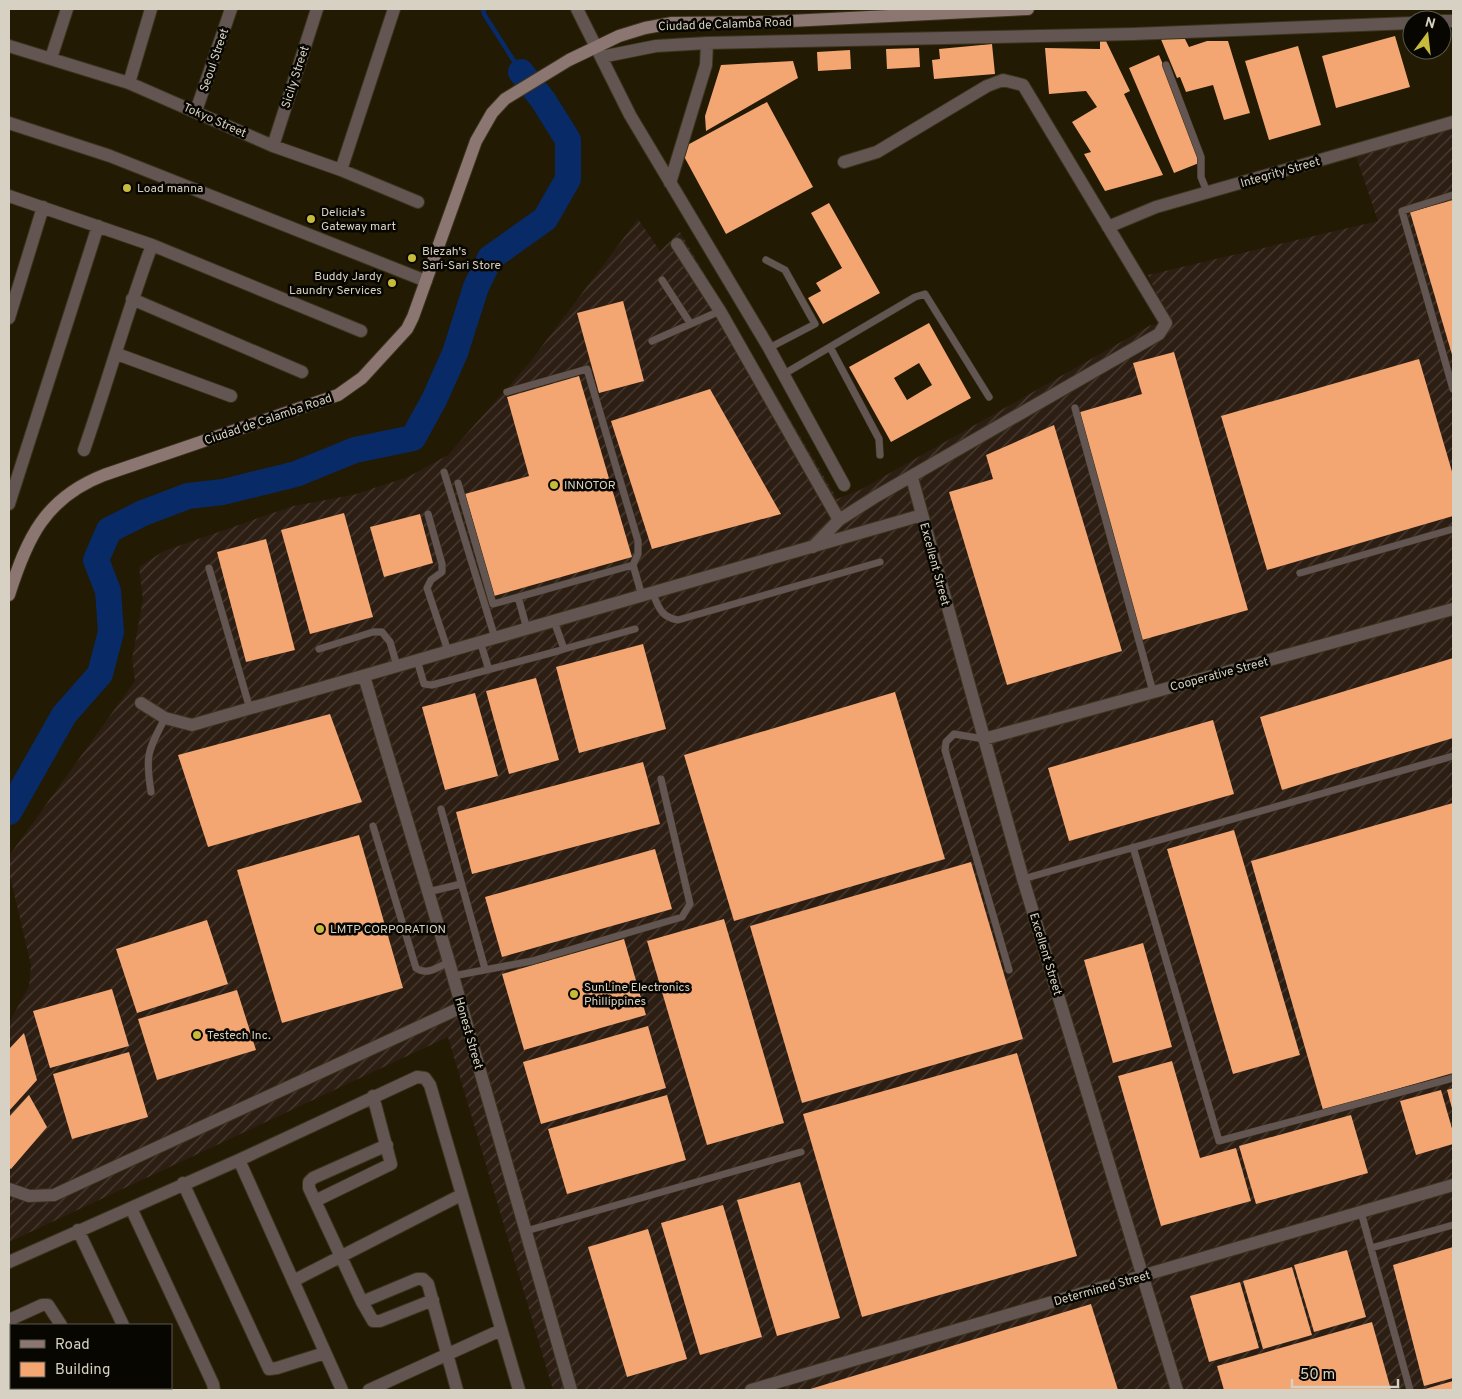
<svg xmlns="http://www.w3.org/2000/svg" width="1462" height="1399" viewBox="0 0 1462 1399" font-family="Overpass,sans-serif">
<defs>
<pattern id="industrial-furrows" width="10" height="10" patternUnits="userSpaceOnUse" patternTransform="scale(1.25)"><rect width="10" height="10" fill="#2d1e14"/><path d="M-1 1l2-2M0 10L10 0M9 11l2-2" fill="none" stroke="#4b3e35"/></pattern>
</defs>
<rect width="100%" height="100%" fill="#221a02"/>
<!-- industrial -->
<path fill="url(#industrial-furrows)" d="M1453 128V1390H553L448 1037 9 1242V1023L29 986 31 965 9 872V856L135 681 132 659 143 600 139 567 164 551 293 506 353 495 408 477 448 455 530 362 638 219 660 251 680 232 837 499 860 490 1151 325 1170 324 1148 275 1378 221 1356 156Z"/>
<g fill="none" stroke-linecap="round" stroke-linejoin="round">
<!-- stream -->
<path stroke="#082a67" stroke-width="4.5" d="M483 9 484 14 521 72"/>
<!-- river -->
<path stroke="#082a67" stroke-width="26" d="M9 812 64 715 100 674 111 632 108 591 96 560 109 530 143 513 188 496 223 492 296 474 355 450 413 438 434 400 455 353 476 287 490 258 545 219 568 179V140L543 100 521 72"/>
</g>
<!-- building -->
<path fill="#f3a572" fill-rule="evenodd" d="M1395 36 1410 87 1336 108 1322 56Z
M1160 37H1184L1189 47 1207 41H1228L1250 113 1224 120 1213 85 1186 92 1180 77 1177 78Z
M1105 39 1130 91 1124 94 1163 175 1105 191 1084 154 1091 152 1072 122 1097 107 1086 91 1049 94 1045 48 1100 49V41Z
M992 44 995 74 934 79 932 60 940 59 939 49Z
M1298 46 1321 125 1269 140 1245 61Z
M919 48 920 67 887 69 886 49Z
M850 50 851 69 818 71 817 52Z
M1159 55 1204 161 1174 173 1129 68Z
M793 61 798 78 706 131 705 116 721 65Z
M767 102 813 187 726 234 680 149Z
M1453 200V358L1410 212Z
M829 203 880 293 823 324 808 298 821 291 816 283 842 268 811 213Z
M623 301 644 381 599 393 577 313Z
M929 323 971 398 891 442 849 367ZM919 363 932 385 907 400 894 378Z
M1174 352 1248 610 1142 640 1077 413 1142 394 1133 363Z
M1419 359 1453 475V516L1267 570 1221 416Z
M579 376 632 557 494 596 465 494 529 476 507 397Z
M710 389 781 514 652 549 611 421Z
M1054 425 1122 651 1007 685 949 492 993 479 986 455Z
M344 513 373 617 310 634 281 530Z
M420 514 433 563 384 577 370 527Z
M266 539 295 650 246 662 217 552Z
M643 644 666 729 579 753 556 667Z
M1453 658V738L1282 790 1260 717Z
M536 678 559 760 509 774 486 691Z
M895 692 945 859 734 921 684 755Z
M475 693 498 776 445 790 422 707Z
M330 714 362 802 208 847 178 755Z
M1213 720 1234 794 1069 841 1048 768Z
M643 762 660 824 472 874 456 812Z
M1453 803V1073L1323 1110 1251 861Z
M1234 830 1300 1055 1233 1074 1167 849Z
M359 835 403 988 282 1023 237 870Z
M655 849 672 909 502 957 485 897Z
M971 862 1023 1039 802 1103 750 926Z
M724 919 784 1123 707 1145 647 941Z
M207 920 228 984 137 1013 116 949Z
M624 939 646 1015 524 1050 502 974Z
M1143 943 1172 1047 1113 1063 1084 960Z
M112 989 129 1046 50 1068 33 1011Z
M237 990 256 1050 157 1080 138 1019Z
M648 1026 666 1088 541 1124 523 1062Z
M24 1033 37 1080 9 1111V1049Z
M129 1052 148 1117 72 1139 53 1074Z
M1017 1053 1077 1256 862 1317 803 1114Z
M1172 1061 1200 1158 1236 1148 1251 1201 1161 1226 1118 1076Z
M1453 1088V1112L1447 1090Z
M1441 1090 1453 1132V1144L1416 1155 1400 1101Z
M29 1095 47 1127 11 1169 9 1168V1117Z
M667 1095 686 1160 567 1194 548 1129Z
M1351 1115 1368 1173 1256 1204 1239 1146Z
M800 1182 840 1318 777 1336 737 1200Z
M723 1205 762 1337 700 1355 661 1223Z
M648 1229 687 1359 627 1377 588 1247Z
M1453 1247V1378L1424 1386 1393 1265Z
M1347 1250 1366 1317 1314 1332 1294 1265Z
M1292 1267 1312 1335 1263 1349 1243 1281Z
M1240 1282 1259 1348 1209 1362 1190 1296Z
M1091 1304 1118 1390H807Z
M1372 1322 1391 1390H1224L1217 1366Z
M1453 1381V1390L1425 1389Z"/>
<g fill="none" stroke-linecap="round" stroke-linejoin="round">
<!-- lane casing -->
<g stroke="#3b341d" stroke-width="8">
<path id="lane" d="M1166 65 1201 157V177L1207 192
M1453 195 1402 211 1453 389
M766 260 785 270 815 324 769 348
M662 280 690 323
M652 341 720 311
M830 347 879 439 880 455
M784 374 915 297 925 294 989 397
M507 392 587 369 638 541V554L633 565 642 596
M1075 408 1153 692
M444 472 495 638
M458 483 493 604 633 565
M428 514 442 564V572L431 580 427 588 448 651
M209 568 250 709
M1300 573 1453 529
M653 594C659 608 661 617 678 620L880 562
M518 597 527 629
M480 641 489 670
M319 649 373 632H382L390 642 397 666
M564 649 635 629
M417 660 424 684 432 685 558 651 564 649 554 621
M984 739 954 734 946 742 945 750 1009 970
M151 792C145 754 148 751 165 718
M441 809 485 969
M373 826 416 968C427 976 438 967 449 962
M1133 847 1219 1141 1453 1078
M1023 879 1453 756
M428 892 461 884
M453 976 532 961 682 917 690 904 661 779
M1361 1212 1410 1390
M526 1231 801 1152
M1371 1248 1453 1225"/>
</g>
<!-- street casing -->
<g stroke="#3b341d" stroke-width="14">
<path id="street" d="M577 9 630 115 769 348 844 485
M1442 21H1453
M9 46 129 83 273 146 341 170 418 202
M601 57 656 46 707 43
M51 58 67 9
M129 83 151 9
M196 111 231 9
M9 123 110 156 426 281
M273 146 317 9
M341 170 394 9
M670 183 706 65 707 43 1133 34 1412 23
M9 196 152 245 361 331
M1108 227 1156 207 1453 122
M677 244 720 311 839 520
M132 299 302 372
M9 318 43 207
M117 354 231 396
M84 450C108 381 127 312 152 245
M912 478 1023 879 1177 1390
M9 504 98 226
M813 547 839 520 875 497 1159 334 1166 323 1023 85 1003 80 987 86 877 152 844 162
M364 676 449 962 571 1390
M141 703 165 718 192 725 922 515
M984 739 1453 609
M387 1145 313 1178 309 1182V1188L362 1302 417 1279H423L428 1284 457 1390
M239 1160 342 1390
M183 1183 269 1369 277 1368 325 1353
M9 1189 29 1196 54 1195 462 1007
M315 1201 391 1164 373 1096
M131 1208 213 1384 214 1390
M78 1230 123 1325
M9 1262 239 1160 417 1077 425 1078 430 1085 519 1390
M293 1281 461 1195
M362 1302 373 1321H380L433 1300
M9 1320 42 1305H48L61 1325
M9 1346 11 1345
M90 1388 92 1390
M153 1388 154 1390
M63 1390 68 1388
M369 1390 501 1330
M751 1390 1453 1185"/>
</g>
<!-- secondary casing -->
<g stroke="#3b341d" stroke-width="14">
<path id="secondary" d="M9 595C27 538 45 498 104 475L338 395 362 378 407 329 413 317 476 141 492 113 505 99 569 60 619 36 645 28 672 23 770 22 1028 9"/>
</g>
<!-- lane -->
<use href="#lane" stroke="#625552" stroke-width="7"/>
<!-- street -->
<use href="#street" stroke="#625552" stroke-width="12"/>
<!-- secondary -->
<use href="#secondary" stroke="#8c7671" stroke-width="12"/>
</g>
<!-- markers -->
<g fill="#c8bb3b" stroke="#080601" stroke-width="2">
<circle cx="127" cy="188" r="5"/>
<circle cx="311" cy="219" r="5"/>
<circle cx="412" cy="258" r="5"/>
<circle cx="392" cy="283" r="5"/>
<circle cx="554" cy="485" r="5"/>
<circle cx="320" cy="929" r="5"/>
<circle cx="574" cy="994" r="5"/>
<circle cx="197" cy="1035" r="5"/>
</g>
<g text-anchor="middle" stroke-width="5" stroke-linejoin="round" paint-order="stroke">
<!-- street labels -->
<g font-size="12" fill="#d6d1c2" stroke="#080601">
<text transform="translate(725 24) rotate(-2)" y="4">Ciudad de Calamba Road</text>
<text transform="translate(214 60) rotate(-71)" y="4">Seoul Street</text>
<text transform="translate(295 77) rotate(-72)" y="4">Sicily Street</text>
<text transform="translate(215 120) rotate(24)" y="4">Tokyo Street</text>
<text transform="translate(1280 172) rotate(-16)" y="4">Integrity Street</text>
<text transform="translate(268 419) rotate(-19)" y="4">Ciudad de Calamba Road</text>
<text transform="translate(935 564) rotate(75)" y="4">Excellent Street</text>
<text transform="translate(1219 674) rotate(-15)" y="4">Cooperative Street</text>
<text transform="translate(1046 954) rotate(73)" y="4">Excellent Street</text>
<text transform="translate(469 1033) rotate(74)" y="4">Honest Street</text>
<text transform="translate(1102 1288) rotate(-16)" y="4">Determined Street</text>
</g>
<!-- poi labels -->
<g font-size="12" fill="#d6d1c2" stroke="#080601" text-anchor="start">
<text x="137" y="192">Load manna</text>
<text x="321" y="216">Delicia's<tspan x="321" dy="14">Gateway mart</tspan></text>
<text x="422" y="255">Blezah's<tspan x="422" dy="14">Sari-Sari Store</tspan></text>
<text x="382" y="280" text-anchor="end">Buddy Jardy<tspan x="382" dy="14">Laundry Services</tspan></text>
<text x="564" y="489">INNOTOR</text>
<text x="330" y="933">LMTP CORPORATION</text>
<text x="584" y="991">SunLine Electronics<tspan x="584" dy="14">Phillippines</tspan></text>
<text x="207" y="1039">Testech Inc.</text>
</g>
</g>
<!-- border -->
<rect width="1462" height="1399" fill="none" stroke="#d6d1c2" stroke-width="20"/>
<!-- legend -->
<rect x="10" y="1324" width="162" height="65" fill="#080601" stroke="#5a574e"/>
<rect x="20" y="1340" width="25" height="8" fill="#8c7671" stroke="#5a574e"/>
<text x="55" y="1349" font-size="15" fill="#d6d1c2">Road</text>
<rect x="20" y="1362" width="25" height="15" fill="#f3a572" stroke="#5a574e"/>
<text x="55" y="1374" font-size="15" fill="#d6d1c2">Building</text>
<!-- north arrow -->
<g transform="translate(1427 35) rotate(15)"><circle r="24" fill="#080601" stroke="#5a574e"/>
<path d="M0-4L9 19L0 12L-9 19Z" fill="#c8bb3b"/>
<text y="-8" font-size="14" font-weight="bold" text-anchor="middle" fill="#d6d1c2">N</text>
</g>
<!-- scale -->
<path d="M1292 1379v8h106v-8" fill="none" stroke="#d6d1c2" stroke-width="2.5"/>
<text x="1300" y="1379" font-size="15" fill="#d6d1c2" stroke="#080601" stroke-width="4" paint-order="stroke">50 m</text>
</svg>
